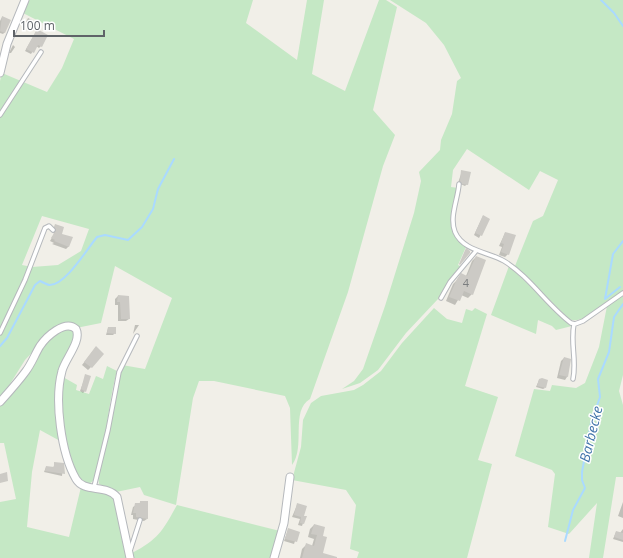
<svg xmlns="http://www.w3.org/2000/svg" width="623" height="558" viewBox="0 0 623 558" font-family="'Open Sans',sans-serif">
<rect width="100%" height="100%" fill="#f1efe8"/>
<!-- green -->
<path fill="#c5e8c5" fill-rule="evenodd" d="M26 0H253L246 23 297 60 307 0H324L312 74 345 91 379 0H386L397 7 373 110 395 135 383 166 348 292 310 399C290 411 306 447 292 465L290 408 285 396 214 381H199L193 398 176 505 144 495 140 487 116 492 99 484 98 476 122 365 145 369 172 298 115 266 101 323 76 328 72 325 43 341 25 360 0 400V81L2 73 47 92 62 68 74 39 21 12ZM42 216 89 229 81 251 58 265 32 267 22 265Z
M390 0H623V291C611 300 583 326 569 319L515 266 533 221 543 216 558 180 540 171 529 190 467 149 453 170 451 187 458 188 454 206 455 235 466 247 458 265 462 267 438 299 406 333 378 370 360 383 342 389 354 381 363 369 385 306 414 213 421 181 419 172 440 150 441 140 452 114 457 81 461 78 444 45 426 23Z
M509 266 572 326 556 330 552 326 538 320 536 334 491 315Z
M623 295V375L619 391 623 405V477H616L603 558H589L597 503 569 534 548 527 555 474 552 470 515 456 534 389 550 391 552 385 576 388 585 383 599 347 607 306Z
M434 308 447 319 462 323 466 309 472 311 475 308 487 314 465 386 498 397 478 460 492 464 467 558H357L359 552 350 549 356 505 346 490 292 480 301 447 303 420 311 403 321 396 354 390 363 385 381 371 402 343Z
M73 328 76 337 59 386 62 442 40 430 32 472 27 527 69 537 81 487 99 489 115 497 129 558H0V502L16 499 4 443H0V403L28 361 58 329Z
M107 366 117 371C107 407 107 446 93 481L89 484H84C61 454 61 414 63 377L77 385 76 390 89 394 96 376 103 379Z
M177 505 280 531 273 558H133L132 553C159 539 163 530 177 505Z"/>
<!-- shadow -->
<path fill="#0003" d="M2 17 5 32 3 34 0 33V21Z
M28 18 32 20 30 24 26 22Z
M37 30 41 46 39 48 36 46 31 54 25 51Z
M13 45 15 47 11 53H9Z
M462 171 467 184 465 186 458 183Z
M483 216 489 219 479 238 474 235Z
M56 225 69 246 66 249 52 244 54 243 50 241 54 234 52 230Z
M505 233 508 254 505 257 499 255 502 247 499 246Z
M476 257 472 294 468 298 461 295 455 305 446 301 453 284 458 279 466 276 472 261Z
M118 296 129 319 126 321H118V305H115V299Z
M135 325H139L133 334Z
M108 328 115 333 113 335H106Z
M96 347 91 367 88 370 82 365Z
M564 358 570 360 567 377 565 380 557 378 561 361Z
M86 375 85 391 83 393 80 391Z
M539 380 545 388 543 389 536 387Z
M55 463 63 464 62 476 44 472 46 467 53 468Z
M141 502 147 519 144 521 133 519V515H131L133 507Z
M623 502V518L618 516Z
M297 505 303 516 305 517 302 526 298 525 300 519 292 517Z
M314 525 322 536V553L329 558H300L302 549 306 545 312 546 314 539 308 537 310 529Z
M623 529V542L613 539 616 532 620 533Z
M288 530 298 532 294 544 284 541Z"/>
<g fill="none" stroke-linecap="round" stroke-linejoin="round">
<!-- stream -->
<path stroke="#aadaff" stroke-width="2" d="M601 0 614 13 623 26
M620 287 605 299 613 254 623 241
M0 346 7 338 35 285 40 281C42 282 46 284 49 285 65 286 87 249 97 237L105 235 128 240 142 227 153 209 158 189 174 159
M565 541 573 510 585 488 582 480V472L591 423 600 397 598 379 609 352 614 317 623 304"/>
</g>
<!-- building -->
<path fill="#cccac5" d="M2 16 11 20 5 33 0 31Z
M37 29 48 35 42 47 38 45 34 53 26 49Z
M461 170 471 172 468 185 462 184 460 181Z
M483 215 490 219 482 236 475 233Z
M55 224 64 227 62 234 73 237 69 247 54 241 55 240 51 238 56 230 54 227Z
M505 232 516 235 509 255 501 252 504 244 501 243Z
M466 248 470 251V253L460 265 459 264Z
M476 256 486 260 473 295 464 291 460 301 449 297 457 279 461 273 467 276Z
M118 295 129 296 130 319H121L120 302H117Z
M108 327H116V334L107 333Z
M96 346 104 354 92 368 84 362Z
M564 357 571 359 568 377 559 375Z
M85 374 91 376 86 392 81 389Z
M542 378 548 380 546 388 537 386 539 379Z
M54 462 64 463 65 474 45 471 46 466 54 467Z
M7 472 8 481 0 483V474Z
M140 501H148V519L136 517V513H133L135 503H140Z
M297 503 307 506 304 516H307L304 524 300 523 301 517 294 515Z
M314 524 325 527 323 536 327 537 323 553 337 557V558H302L306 543 314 546 317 535 311 534Z
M288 528 300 532 297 542 285 539Z
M616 531 623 533V540L614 537Z"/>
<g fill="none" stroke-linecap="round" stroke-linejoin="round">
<!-- lane casing -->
<g stroke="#b5b8bc" stroke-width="5.5">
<path id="lane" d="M0 115 41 52
M459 184C458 199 449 217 455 232 463 251 489 252 504 261 530 277 547 305 571 323L575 324 583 321 623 293
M441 298 450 282 476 251
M0 333 25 280 45 228 49 226 53 230
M573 379C577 360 570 343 574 324
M94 487 108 430 119 372 137 336
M130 551 140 520"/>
</g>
<!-- street casing -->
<g stroke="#b5b8bc" stroke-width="9">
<path id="street" d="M0 73 7 44 25 0
M0 402C9 392 18 382 26 371 32 363 35 354 40 346 46 337 65 319 76 329 82 341 65 359 62 371 54 400 61 453 76 479 84 493 106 484 117 497L130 558
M274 558 284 523 290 477"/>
</g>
<!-- lane -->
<use href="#lane" stroke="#fff" stroke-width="3.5"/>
<!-- street -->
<use href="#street" stroke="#fff" stroke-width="7"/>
</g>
<g text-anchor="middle" stroke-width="3" stroke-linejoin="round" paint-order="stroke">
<!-- number labels -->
<g font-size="11" fill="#7a7d7f">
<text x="466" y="287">4</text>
</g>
<!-- water labels -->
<g font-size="14" font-style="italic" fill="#4174aa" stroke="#fff">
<text transform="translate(591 434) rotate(-76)" y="5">Barbecke</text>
</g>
</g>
<!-- scale -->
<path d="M14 30v6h90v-6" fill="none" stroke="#5f6368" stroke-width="2"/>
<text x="20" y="30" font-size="12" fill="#5f6368" stroke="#ffffff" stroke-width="3" paint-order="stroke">100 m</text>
</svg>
